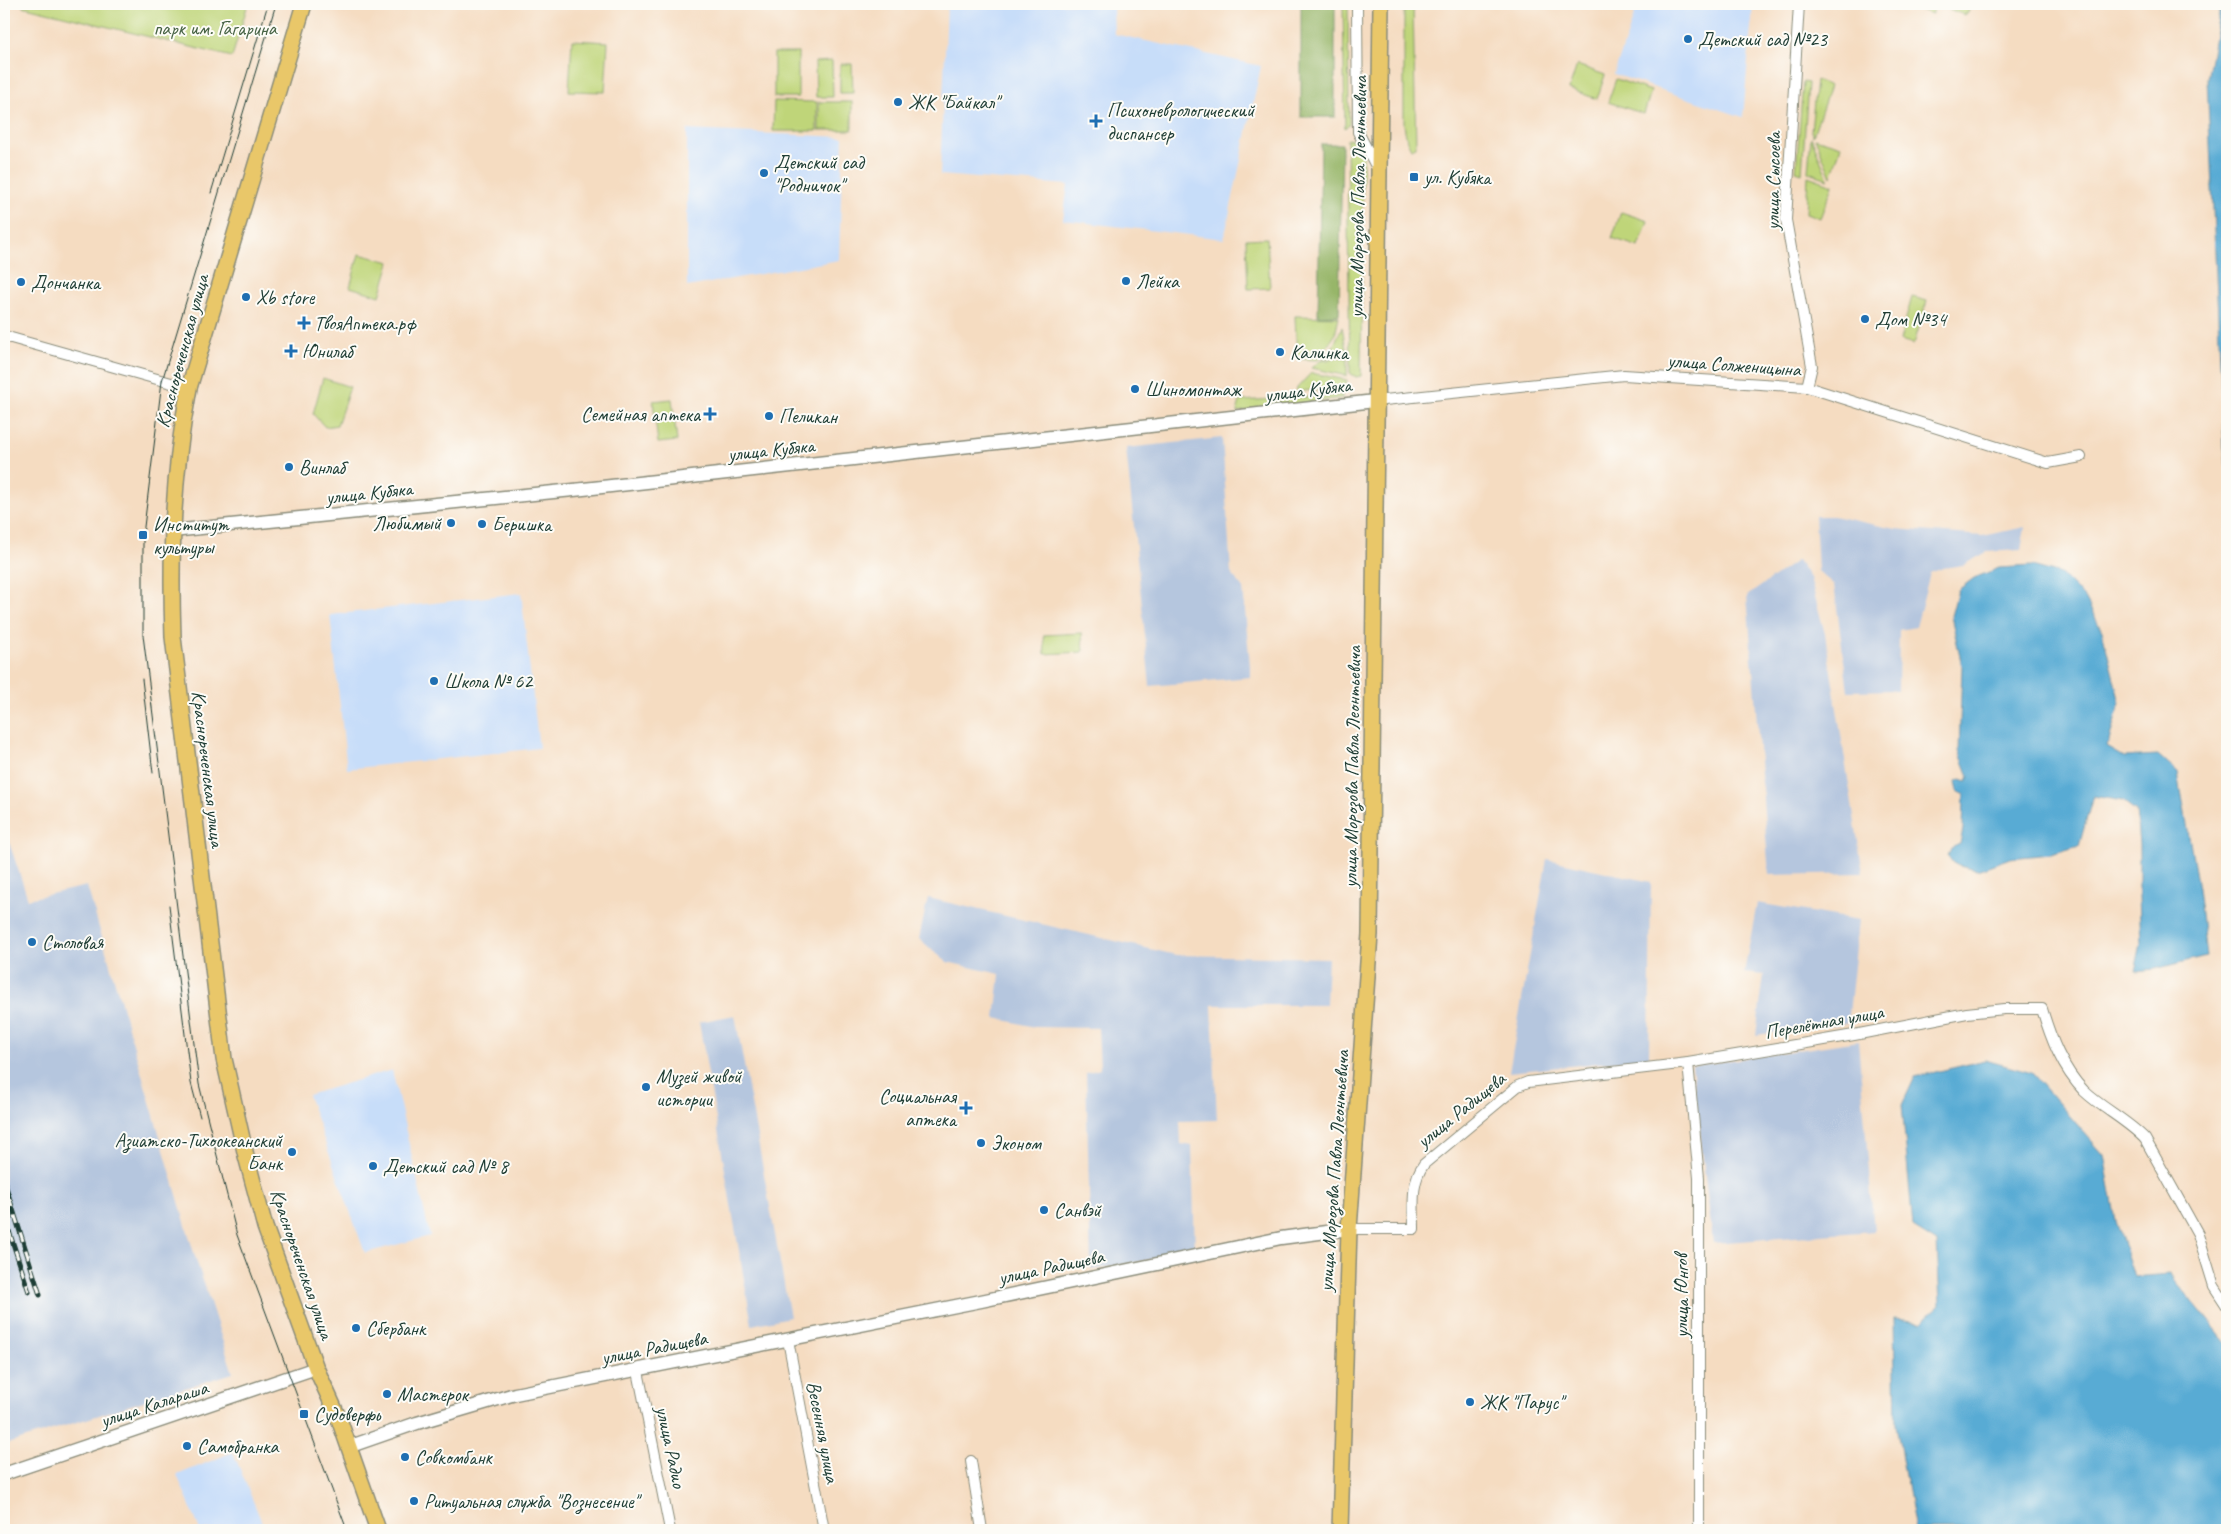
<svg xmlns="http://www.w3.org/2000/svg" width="2231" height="1534" font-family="Caveat,sans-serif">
	<rect width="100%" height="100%" fill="#fdfcf7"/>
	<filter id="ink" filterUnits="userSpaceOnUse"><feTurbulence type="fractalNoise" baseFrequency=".02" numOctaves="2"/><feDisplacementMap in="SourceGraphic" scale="10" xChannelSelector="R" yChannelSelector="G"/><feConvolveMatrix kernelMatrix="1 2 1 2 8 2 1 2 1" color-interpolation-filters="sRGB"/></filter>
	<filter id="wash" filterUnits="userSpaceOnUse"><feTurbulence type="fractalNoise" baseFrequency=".0096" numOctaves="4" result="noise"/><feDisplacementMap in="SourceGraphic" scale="20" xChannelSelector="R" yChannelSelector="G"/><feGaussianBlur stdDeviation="1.12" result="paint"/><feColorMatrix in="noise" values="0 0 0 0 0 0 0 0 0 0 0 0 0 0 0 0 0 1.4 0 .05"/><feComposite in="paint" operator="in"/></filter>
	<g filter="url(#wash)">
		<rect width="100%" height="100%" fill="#f5dcc1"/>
		<!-- built -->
		<g fill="#c7ddf9">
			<polygon points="947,4 1113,4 1114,34 1261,66 1224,239 1063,220 1068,185 940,175"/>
			<polygon points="1638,4 1753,4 1743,117 1614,74"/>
			<polygon points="687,130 843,137 839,260 687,287"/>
			<polygon points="521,593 539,748 347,769 330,615"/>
			<polygon points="392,1070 430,1236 365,1253 308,1095"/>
			<polygon points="233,1452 265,1530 200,1530 177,1475"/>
		</g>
		<!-- industrial -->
		<g fill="#b5c6de">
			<polygon points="1222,438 1231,573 1243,588 1251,677 1150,686 1126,448"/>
			<polygon points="1815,516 1833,516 1895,529 1982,536 2025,527 2021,550 1987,552 1963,565 1943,568 1930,573 1916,627 1899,630 1898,690 1848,691 1834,585 1818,571"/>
			<polygon points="1798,560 1810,578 1825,634 1863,873 1769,875 1747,596"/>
			<polygon points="4,827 28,899 87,886 194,1253 233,1373 4,1445"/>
			<polygon points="1547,859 1651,882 1649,1058 1509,1072"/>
			<polygon points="928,898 1176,955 1328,958 1326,1005 1212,1005 1217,1120 1180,1121 1181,1144 1192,1146 1195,1252 1091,1270 1086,1073 1100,1069 1098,1028 1035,1027 995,1018 1000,974 947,962 919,939"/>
			<polygon points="1757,903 1859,920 1848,1023 1756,1035 1764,975 1744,973"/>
			<polygon points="735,1015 790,1317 752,1325 699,1022"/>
			<polygon points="1858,1041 1874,1231 1713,1243 1692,1066"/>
		</g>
		<!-- green -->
		<g fill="#bfd579" stroke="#6f8956">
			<polygon points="22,4 248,4 232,57 22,6"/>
			<polygon points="1343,4 1348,4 1349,124 1345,128"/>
			<polygon points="1404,4 1413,4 1416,147 1411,149 1407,141 1404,125"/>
			<polygon points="1908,4 1936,4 1932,14 1908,6"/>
			<polygon points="1942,4 1971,4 1968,13 1964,15 1944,7"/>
			<polygon points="572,40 608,42 605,92 569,91"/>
			<rect x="774" y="53" width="24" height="44"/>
			<polygon points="832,61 833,97 816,97 815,62"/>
			<polygon points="840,64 852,64 853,93 840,93"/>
			<polygon points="1577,65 1605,75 1597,99 1569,89"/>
			<polygon points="1616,79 1651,91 1644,114 1608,102"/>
			<polygon points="1816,80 1830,86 1813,136 1811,132"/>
			<polygon points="1803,82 1808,83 1802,173 1796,171"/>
			<polygon points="774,101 817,102 817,131 773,131"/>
			<rect x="819" y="102" width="33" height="28"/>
			<polygon points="1811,137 1828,179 1808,172"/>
			<polygon points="1815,138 1841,146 1831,177"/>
			<polygon points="1347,139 1361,141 1363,149 1361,376 1356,377 1350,373"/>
			<polygon points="1808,176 1833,185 1820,218 1806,213"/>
			<polygon points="1621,212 1648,221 1639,247 1612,238"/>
			<polygon points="1267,238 1270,288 1248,289 1246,239"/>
			<polygon points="359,254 390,262 380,296 350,287"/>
			<polygon points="1912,297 1927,301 1914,344 1900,340"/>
			<polygon points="1295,316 1339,317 1335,335 1318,360 1297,359"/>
			<polygon points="1342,327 1347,354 1322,359 1331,351"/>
			<polygon points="1347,357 1347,376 1312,368 1320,361"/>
			<polygon points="1311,373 1347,380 1345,386 1296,392 1297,388"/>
			<polygon points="323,378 350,387 337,425 325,427 313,414"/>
			<polygon points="1342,395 1342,398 1237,412 1240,401"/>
			<polygon points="672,399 677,441 658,443 653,401"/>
			<polygon points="1082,633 1083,652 1045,654 1044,635"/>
		</g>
		<!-- forest -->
		<g fill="#97b669" stroke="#5b7a4e">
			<rect x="1301" y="4" width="34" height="113"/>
			<polygon points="1321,144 1342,144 1339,315 1318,316"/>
		</g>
		<!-- water -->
		<g fill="#59abd4" stroke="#3c7484">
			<polygon points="2221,4 2227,4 2227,471 2224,447 2207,79"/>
			<polygon points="2032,566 2061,574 2085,598 2102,631 2120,703 2107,747 2124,757 2158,755 2178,773 2198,888 2206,956 2155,969 2135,971 2141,944 2139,897 2139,845 2136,811 2123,801 2093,796 2079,846 2051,854 2010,858 1977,870 1959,866 1953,863 1948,856 1951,848 1960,844 1963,829 1964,795 1958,791 1956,781 1961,779 1967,781 1969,776 1959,751 1962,666 1951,616 1958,590 1974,578 1999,568"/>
			<polygon points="1985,1060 2032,1073 2104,1155 2116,1221 2134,1277 2170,1274 2227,1343 2227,1530 1915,1530 1896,1425 1894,1319 1922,1322 1940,1305 1937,1242 1913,1227 1902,1105 1915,1077"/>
		</g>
	</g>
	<g filter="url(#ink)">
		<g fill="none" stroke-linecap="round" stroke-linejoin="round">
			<defs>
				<g id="minor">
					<polyline points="1357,4 1358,132 1377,168"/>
					<polyline points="1799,4 1786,220 1812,366 1807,387"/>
					<polyline points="4,336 189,388"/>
					<polyline points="1375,401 1624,375 1807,387 2048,463 2081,457"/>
					<polyline points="1688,1063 1699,1178 1699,1530"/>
					<path d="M1349,1229H1414C1414,1207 1410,1183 1424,1164L1518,1086L1528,1082L1688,1063L1854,1035L1967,1013L2004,1009H2042C2051,1039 2062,1068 2084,1091C2103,1109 2127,1120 2145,1139L2198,1234L2214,1286L2227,1306"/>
					<polyline points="788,1340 824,1530"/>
					<polyline points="638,1371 670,1530"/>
					<polyline points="971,1461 982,1530"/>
				</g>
				<g id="tertiary">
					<polyline points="172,531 593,488 1375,401"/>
					<polyline points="348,1447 417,1423 515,1394 981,1301 1281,1238 1349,1229"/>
					<polyline points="4,1474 316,1368"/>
				</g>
				<g id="primary">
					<path d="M304,4L189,388C173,472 170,552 173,637L224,1059L246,1156L265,1227L316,1368L339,1419L378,1530"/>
					<polyline points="1340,1530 1349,1229 1370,934 1381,4"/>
				</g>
			</defs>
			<!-- minor casing -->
			<use href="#minor" stroke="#8a8c7a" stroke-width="12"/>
			<!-- tertiary casing -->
			<use href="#tertiary" stroke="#8a8c7a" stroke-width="15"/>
			<!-- primary casing -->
			<use href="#primary" stroke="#8a8c7a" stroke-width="18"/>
			<!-- minor -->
			<use href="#minor" stroke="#fff" stroke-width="10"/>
			<!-- tertiary -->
			<use href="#tertiary" stroke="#fff" stroke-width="12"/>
			<!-- primary -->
			<use href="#primary" stroke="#e9c769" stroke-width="15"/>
			<!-- tram -->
			<g stroke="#1f3d34" stroke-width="1">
				<polyline points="276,4 162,381 143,535 143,635 199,1084 237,1235 347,1530"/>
				<polyline points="211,193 268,4"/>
				<polyline points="142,679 153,773"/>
				<polyline points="169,905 191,1083 200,1117"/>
			</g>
			<defs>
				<g id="rail">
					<polyline points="4,1181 40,1295"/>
					<polyline points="4,1216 29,1292"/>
				</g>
			</defs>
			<!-- rail casing -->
			<use href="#rail" stroke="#1f3d34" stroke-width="5"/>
			<!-- rail -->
			<use href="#rail" stroke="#fdfcf7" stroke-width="3" stroke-dasharray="9" stroke-linecap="butt"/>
		</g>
	</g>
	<!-- markers -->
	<g fill="#1f6fb2" stroke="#fdfcf7" stroke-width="2">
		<circle cx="1688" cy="39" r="5"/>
		<circle cx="898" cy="102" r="5"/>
		<path d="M1093.5 113.5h5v5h5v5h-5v5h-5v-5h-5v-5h5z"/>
		<circle cx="764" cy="173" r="5"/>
		<rect x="1409" y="172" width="10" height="10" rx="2.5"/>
		<circle cx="1126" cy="281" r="5"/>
		<circle cx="21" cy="282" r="5"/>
		<circle cx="246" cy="297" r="5"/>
		<circle cx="1865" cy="319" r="5"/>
		<path d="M301.5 315.5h5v5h5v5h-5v5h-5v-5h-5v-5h5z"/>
		<path d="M288.5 343.5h5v5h5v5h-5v5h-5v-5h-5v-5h5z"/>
		<circle cx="1280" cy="352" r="5"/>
		<circle cx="1135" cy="389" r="5"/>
		<path d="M707.5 406.5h5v5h5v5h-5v5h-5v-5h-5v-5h5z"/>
		<circle cx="769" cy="416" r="5"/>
		<circle cx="289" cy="467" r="5"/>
		<circle cx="451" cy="523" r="5"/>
		<circle cx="482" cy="524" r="5"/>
		<rect x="138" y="530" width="10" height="10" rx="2.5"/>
		<circle cx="434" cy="681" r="5"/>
		<circle cx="32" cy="942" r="5"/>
		<circle cx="646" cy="1087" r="5"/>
		<path d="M963.5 1100.5h5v5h5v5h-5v5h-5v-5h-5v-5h5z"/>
		<circle cx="981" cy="1143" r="5"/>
		<circle cx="292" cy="1152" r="5"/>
		<circle cx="373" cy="1166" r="5"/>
		<circle cx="1044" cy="1210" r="5"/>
		<circle cx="356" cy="1328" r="5"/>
		<circle cx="387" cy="1394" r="5"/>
		<circle cx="1470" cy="1402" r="5"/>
		<rect x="299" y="1409" width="10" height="10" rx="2.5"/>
		<circle cx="187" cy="1446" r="5"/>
		<circle cx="405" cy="1457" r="5"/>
		<circle cx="414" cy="1501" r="5"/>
	</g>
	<g text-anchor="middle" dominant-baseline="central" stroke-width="4" stroke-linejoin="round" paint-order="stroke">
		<!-- park labels -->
		<g font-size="20" fill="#476345" stroke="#fdfcf7">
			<text x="215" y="28">парк им. Гагарина</text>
		</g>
		<!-- poi labels -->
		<g font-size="20" fill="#1f3d34" stroke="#fdfcf7" text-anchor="start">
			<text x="1698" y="39">Детский сад №23</text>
			<text x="908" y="102">ЖК "Байкал"</text>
			<text x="1107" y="110">Психоневрологический<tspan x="1107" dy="23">диспансер</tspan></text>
			<text x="774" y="162">Детский сад<tspan x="774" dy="23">"Родничок"</tspan></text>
			<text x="1424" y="177">ул. Кубяка</text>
			<text x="1136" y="281">Лейка</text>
			<text x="31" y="282">Дончанка</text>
			<text x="256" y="297">Xb store</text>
			<text x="1875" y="319">Дом №34</text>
			<text x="314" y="323">ТвояАптека.рф</text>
			<text x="302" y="351">Юнилаб</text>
			<text x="1290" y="352">Калинка</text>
			<text x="1145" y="389">Шиномонтаж</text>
			<text x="700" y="414" text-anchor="end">Семейная аптека</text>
			<text x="779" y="416">Пеликан</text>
			<text x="299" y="467">Винлаб</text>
			<text x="441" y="523" text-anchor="end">Любимый</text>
			<text x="153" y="524">Институт<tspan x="153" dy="23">культуры</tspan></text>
			<text x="492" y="524">Беришка</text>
			<text x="444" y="681">Школа № 62</text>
			<text x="42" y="942">Столовая</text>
			<text x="656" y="1076">Музей живой<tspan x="656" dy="23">истории</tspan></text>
			<text x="956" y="1096" text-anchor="end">Социальная<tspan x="956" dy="23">аптека</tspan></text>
			<text x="282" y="1140" text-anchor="end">Азиатско-Тихоокеанский<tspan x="282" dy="23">Банк</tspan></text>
			<text x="991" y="1143">Эконом</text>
			<text x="383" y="1166">Детский сад № 8</text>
			<text x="1054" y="1210">Санвэй</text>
			<text x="366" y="1328">Сбербанк</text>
			<text x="397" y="1394">Мастерок</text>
			<text x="1480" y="1402">ЖК "Парус"</text>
			<text x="314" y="1414">Судоверфь</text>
			<text x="197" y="1446">Самобранка</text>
			<text x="415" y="1457">Совкомбанк</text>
			<text x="424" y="1501">Ритуальная служба "Вознесение"</text>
		</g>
		<!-- street labels -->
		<g font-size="20" fill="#1f3d34" stroke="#fdfcf7">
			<text transform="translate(1773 181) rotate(-89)">улица Сысоева</text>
			<text transform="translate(1358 197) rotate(-89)">улица Морозова Павла Леонтьевича</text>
			<text transform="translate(182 351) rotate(-75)">Краснореченская улица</text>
			<text transform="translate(1734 365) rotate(4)">улица Солженицына</text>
			<text transform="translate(1308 390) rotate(-7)">улица Кубяка</text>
			<text transform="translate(771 450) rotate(-6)">улица Кубяка</text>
			<text transform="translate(369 493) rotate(-6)">улица Кубяка</text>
			<text transform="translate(1352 767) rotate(-89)">улица Морозова Павла Леонтьевича</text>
			<text transform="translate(208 769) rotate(83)">Краснореченская улица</text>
			<text transform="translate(1824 1022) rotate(-10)">Перелётная улица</text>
			<text transform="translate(1461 1110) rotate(-39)">улица Радищева</text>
			<text transform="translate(1334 1171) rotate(-86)">улица Морозова Павла Леонтьевича</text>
			<text transform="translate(302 1264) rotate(71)">Краснореченская улица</text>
			<text transform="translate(1051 1267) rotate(-12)">улица Радищева</text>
			<text transform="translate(1681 1296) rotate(-90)">улица Юнгов</text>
			<text transform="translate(654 1348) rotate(-11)">улица Радищева</text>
			<text transform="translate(154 1404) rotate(-18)">улица Калараша</text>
			<text transform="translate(823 1432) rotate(79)">Весенняя улица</text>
			<text transform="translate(671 1447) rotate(78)">улица Радио</text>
		</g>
	</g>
	<!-- margin -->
	<rect width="2231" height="1534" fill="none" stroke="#fdfcf7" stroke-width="20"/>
</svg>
